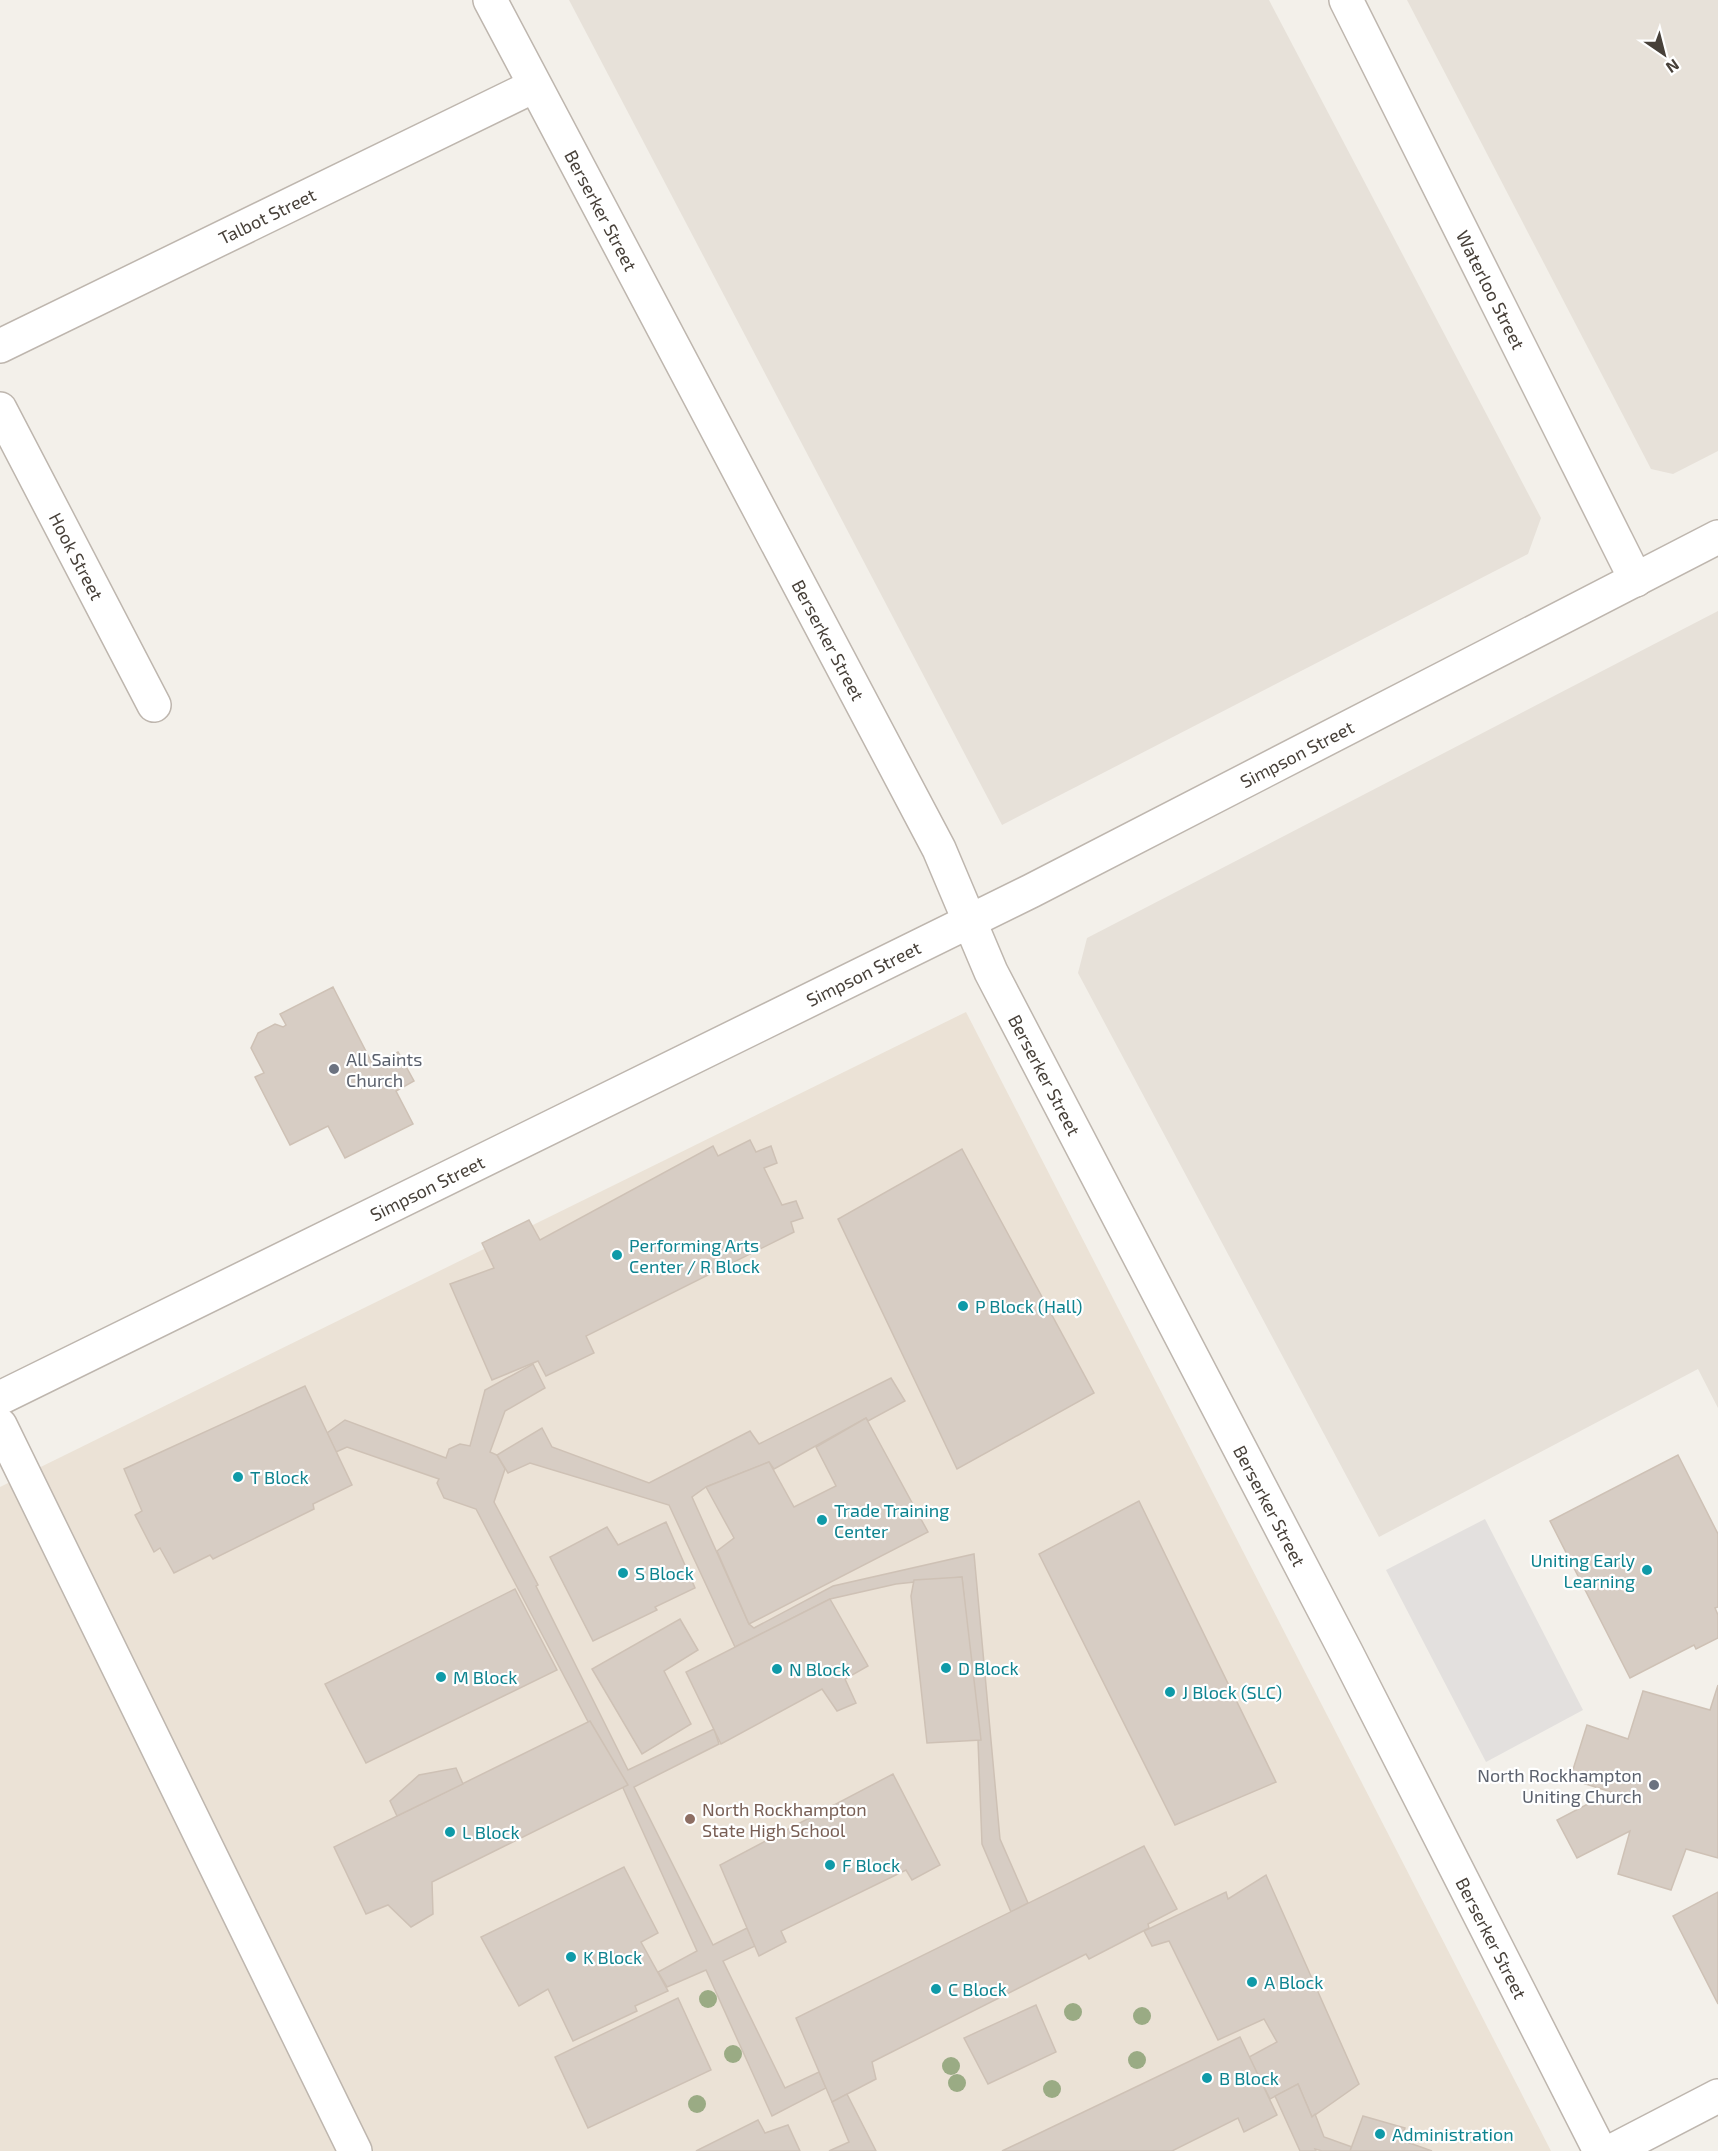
<svg xmlns="http://www.w3.org/2000/svg" width="1718" height="2151" font-family="'Exo 2',sans-serif">
	<rect width="100%" height="100%" fill="#f3f0ea"/>
	<!-- residential -->
	<g fill="#e7e1d9">
		<polygon points="569,0 1269,0 1541,518 1528,554 1002,825"/>
		<polygon points="1407,0 1718,0 1718,451 1673,474 1651,469"/>
		<polygon points="1718,611 1718,1408 1698,1369 1379,1537 1078,973 1087,938"/>
	</g>
	<!-- education -->
	<polygon fill="#ebe2d6" points="966,1012 1551,2151 0,2151 0,1487"/>
	<!-- parking -->
	<polygon fill="#e3e0de" points="1485,1519 1583,1710 1486,1762 1386,1570"/>
	<!-- building -->
	<g fill="#d7cdc4" stroke="#cec1b5" stroke-width="1.5">
		<polygon points="333,987 373,1065 398,1052 414,1081 396,1091 413,1124 345,1158 328,1126 290,1145 255,1077 264,1073 251,1048 258,1033 275,1024 283,1027 286,1025 280,1014"/>
		<polygon points="750,1140 756,1152 771,1146 777,1163 764,1168 782,1205 796,1201 803,1218 791,1222 794,1232 586,1336 594,1353 546,1376 538,1361 492,1380 450,1284 494,1268 482,1243 529,1220 540,1240 713,1146 718,1156"/>
		<polygon points="962,1149 1094,1393 957,1469 838,1219"/>
		<polygon points="533,1364 545,1388 505,1411 490,1452 497,1455 505,1469 494,1502 538,1585 536,1586 628,1770 714,1729 719,1744 634,1787 713,1945 747,1928 755,1946 723,1961 785,2088 819,2072 826,2088 772,2116 706,1970 667,1987 658,1972 697,1951 623,1788 476,1509 444,1498 437,1483 439,1479 347,1447 336,1452 327,1433 345,1420 446,1458 449,1449 460,1444 470,1446 485,1390"/>
		<polygon points="891,1378 905,1401 868,1421 866,1418 774,1469 769,1462 706,1487 692,1497 749,1624 754,1628 833,1586 974,1554 1000,1839 1028,1903 1011,1912 982,1844 978,1740 962,1577 896,1584 830,1599 735,1647 669,1505 530,1463 508,1473 497,1455 542,1428 552,1447 649,1483 750,1431 759,1444"/>
		<polygon points="305,1386 352,1485 313,1504 314,1509 213,1559 210,1555 174,1573 160,1548 154,1552 135,1515 142,1511 124,1469"/>
		<polygon points="866,1418 928,1532 749,1624 717,1551 734,1538 706,1487 769,1462 794,1507 836,1486 816,1447"/>
		<polygon points="1678,1455 1718,1534 1718,1607 1715,1608 1718,1615 1718,1638 1696,1649 1694,1645 1630,1678 1550,1521"/>
		<polygon points="1139,1501 1276,1782 1175,1825 1039,1554"/>
		<polygon points="666,1522 695,1588 655,1607 657,1610 593,1641 550,1557 607,1527 618,1545"/>
		<polygon points="962,1577 981,1740 927,1743 911,1596 914,1580"/>
		<polygon points="515,1589 557,1670 366,1763 325,1684"/>
		<polygon points="830,1599 868,1666 845,1679 856,1703 837,1711 822,1689 721,1744 686,1672"/>
		<polygon points="680,1619 698,1650 664,1671 691,1724 642,1754 592,1669"/>
		<polygon points="1718,1685 1718,1858 1686,1849 1671,1890 1618,1874 1630,1831 1577,1858 1557,1820 1611,1792 1570,1779 1587,1725 1628,1739 1643,1691 1710,1710"/>
		<polygon points="590,1721 628,1785 432,1882 433,1914 411,1927 388,1905 366,1914 334,1847"/>
		<polygon points="456,1768 463,1784 397,1816 390,1801 419,1775"/>
		<polygon points="893,1774 940,1865 912,1880 906,1870 781,1931 786,1942 759,1956 720,1865"/>
		<polygon points="1144,1846 1177,1909 1148,1924 1149,1928 1089,1959 1086,1954 872,2062 876,2079 832,2102 796,2018"/>
		<polygon points="624,1867 658,1933 641,1942 668,1991 635,2006 637,2011 573,2041 548,1989 519,2006 481,1937"/>
		<polygon points="1266,1875 1359,2084 1312,2117 1298,2084 1270,2099 1249,2057 1277,2042 1264,2019 1218,2040 1169,1941 1152,1946 1144,1931 1226,1892 1228,1899"/>
		<polygon points="1718,1892 1718,2004 1673,1916"/>
		<polygon points="678,1998 711,2070 588,2128 555,2057"/>
		<polygon points="1036,2005 1056,2052 988,2084 964,2038"/>
		<polygon points="1240,2037 1277,2115 1244,2132 1238,2118 1172,2151 1002,2151"/>
		<polygon points="1298,2084 1312,2117 1315,2114 1324,2137 1352,2147 1350,2151 1322,2151 1315,2149 1316,2151 1300,2151 1275,2096"/>
		<polygon points="847,2094 876,2151 829,2151 849,2142 832,2102"/>
		<polygon points="1363,2116 1405,2128 1401,2140 1432,2151 1350,2151"/>
		<polygon points="758,2120 765,2133 788,2125 800,2151 696,2151"/>
	</g>
	<g fill="none" stroke-linecap="round" stroke-linejoin="round">
		<defs>
			<g id="minor">
				<path id="s1" d="M490,0L939,849L991,972L1346,1652L1600,2151"/>
				<path id="s2" d="M1346,0L1636,580"/>
				<path id="s3" d="M0,346L534,86"/>
				<path id="s4" d="M0,409L154,705"/>
				<path id="s5" d="M0,1398L1031,891L1718,537"/>
				<polyline points="0,1425 355,2151"/>
				<polyline points="1612,2151 1718,2096"/>
			</g>
		</defs>
		<!-- minor casing -->
		<use href="#minor" stroke="#beb6ae" stroke-width="36"/>
		<!-- minor -->
		<use href="#minor" stroke="#fff" stroke-width="33"/>
	</g>
	<!-- trees -->
	<g fill="#9aab84">
		<circle cx="708" cy="1999" r="9"/>
		<circle cx="1073" cy="2012" r="9"/>
		<circle cx="1142" cy="2016" r="9"/>
		<circle cx="733" cy="2054" r="9"/>
		<circle cx="1137" cy="2060" r="9"/>
		<circle cx="951" cy="2066" r="9"/>
		<circle cx="957" cy="2083" r="9"/>
		<circle cx="1052" cy="2089" r="9"/>
		<circle cx="697" cy="2104" r="9"/>
	</g>
	<!-- markers -->
	<g fill="#6b7280" stroke="#fff" stroke-width="2">
		<circle cx="334" cy="1069" r="6"/>
		<circle cx="1654" cy="1785" r="6"/>
	</g>
	<g fill="#0f9aa8" stroke="#fff" stroke-width="2">
		<circle cx="617" cy="1255" r="6"/>
		<circle cx="963" cy="1306" r="6"/>
		<circle cx="238" cy="1477" r="6"/>
		<circle cx="822" cy="1520" r="6"/>
		<circle cx="1647" cy="1570" r="6"/>
		<circle cx="623" cy="1573" r="6"/>
		<circle cx="946" cy="1668" r="6"/>
		<circle cx="777" cy="1669" r="6"/>
		<circle cx="441" cy="1677" r="6"/>
		<circle cx="1170" cy="1692" r="6"/>
		<circle cx="450" cy="1832" r="6"/>
		<circle cx="830" cy="1865" r="6"/>
		<circle cx="571" cy="1957" r="6"/>
		<circle cx="1252" cy="1982" r="6"/>
		<circle cx="936" cy="1989" r="6"/>
		<circle cx="1207" cy="2078" r="6"/>
		<circle cx="1380" cy="2134" r="6"/>
	</g>
	<circle fill="#8d6e63" stroke="#fff" stroke-width="2" cx="690" cy="1819" r="6"/>
	<g text-anchor="middle" dominant-baseline="central" stroke-width="4.5" stroke-linejoin="round" paint-order="stroke">
		<!-- street labels -->
		<g font-size="18" fill="#474039" stroke="#fff">
			<text stroke="none"><textPath href="#s1" startOffset="238">Berserker Street</textPath></text>
			<text stroke="none"><textPath href="#s3" startOffset="297">Talbot Street</textPath></text>
			<text stroke="none"><textPath href="#s2" startOffset="324">Waterloo Street</textPath></text>
			<text stroke="none"><textPath href="#s4" startOffset="166">Hook Street</textPath></text>
			<text stroke="none"><textPath href="#s1" startOffset="724">Berserker Street</textPath></text>
			<text stroke="none"><textPath href="#s5" startOffset="1448">Simpson Street</textPath></text>
			<text stroke="none"><textPath href="#s5" startOffset="962">Simpson Street</textPath></text>
			<text stroke="none"><textPath href="#s1" startOffset="1210">Berserker Street</textPath></text>
			<text stroke="none"><textPath href="#s5" startOffset="476">Simpson Street</textPath></text>
			<text stroke="none"><textPath href="#s1" startOffset="1696">Berserker Street</textPath></text>
			<text stroke="none"><textPath href="#s1" startOffset="2182">Berserker Street</textPath></text>
		</g>
		<!-- worship labels -->
		<g font-size="18" fill="#5b616d" stroke="#fff" text-anchor="start">
			<text x="346" y="1059">All Saints<tspan x="346" dy="21">Church</tspan></text>
			<text x="1642" y="1775" text-anchor="end">North Rockhampton<tspan x="1642" dy="21">Uniting Church</tspan></text>
		</g>
		<!-- culture labels -->
		<g font-size="18" fill="#0d838f" stroke="#fff" text-anchor="start">
			<text x="629" y="1245">Performing Arts<tspan x="629" dy="21">Center / R Block</tspan></text>
			<text x="975" y="1306">P Block (Hall)</text>
			<text x="250" y="1477">T Block</text>
			<text x="834" y="1510">Trade Training<tspan x="834" dy="21">Center</tspan></text>
			<text x="1635" y="1560" text-anchor="end">Uniting Early<tspan x="1635" dy="21">Learning</tspan></text>
			<text x="635" y="1573">S Block</text>
			<text x="958" y="1668">D Block</text>
			<text x="789" y="1669">N Block</text>
			<text x="453" y="1677">M Block</text>
			<text x="1182" y="1692">J Block (SLC)</text>
			<text x="462" y="1832">L Block</text>
			<text x="842" y="1865">F Block</text>
			<text x="583" y="1957">K Block</text>
			<text x="1264" y="1982">A Block</text>
			<text x="948" y="1989">C Block</text>
			<text x="1219" y="2078">B Block</text>
			<text x="1392" y="2134">Administration</text>
		</g>
		<!-- education labels -->
		<g font-size="18" fill="#785e54" stroke="#fff" text-anchor="start">
			<text x="702" y="1809">North Rockhampton<tspan x="702" dy="21">State High School</tspan></text>
		</g>
	</g>
	<!-- north arrow -->
	<g transform="translate(1664 54) rotate(145)" stroke="#ffffff" stroke-width="4.5" paint-order="stroke">
	<path d="M0-4.5L10 22L0 15L-10 22Z" fill="#474039"/>
	<text y="-9" font-size="16" font-weight="bold" text-anchor="middle" fill="#474039">N</text>
	</g>
</svg>
